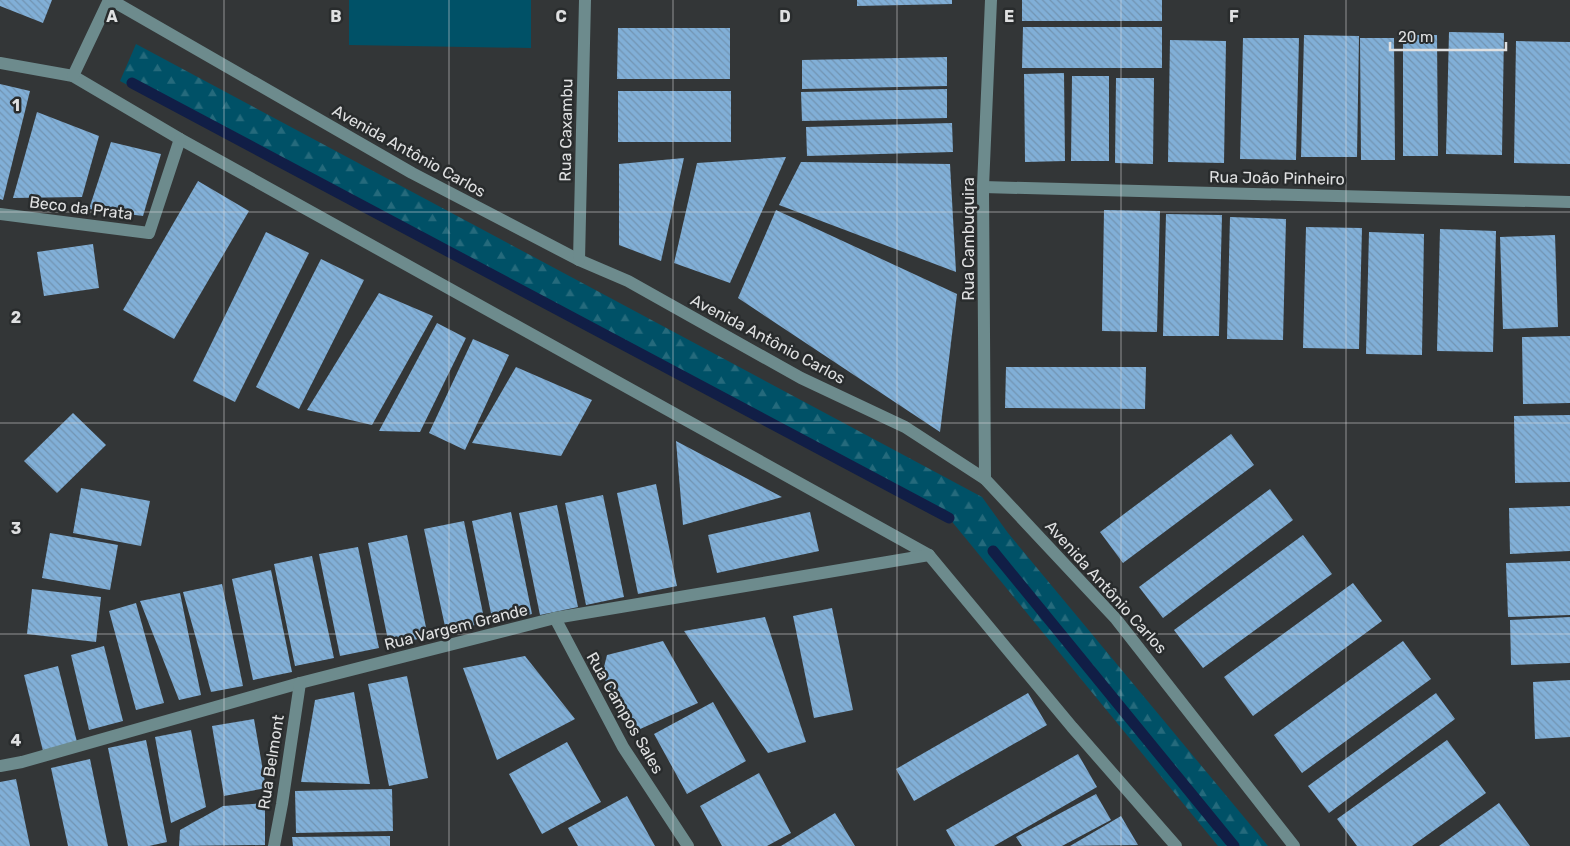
<svg xmlns="http://www.w3.org/2000/svg" width="1570" height="846" font-family="Rubik,sans-serif">
	<defs>
		<pattern id="forest-firs" width="22" height="20" patternUnits="userSpaceOnUse" patternTransform="scale(1.25)"><rect width="22" height="20" fill="#005167"/><path d="M5 1l3.5 6h-7zM16 11l3.5 6h-7z" fill="#256a7c"/></pattern>
		<pattern id="building-back-hatch" width="6" height="6" patternUnits="userSpaceOnUse" patternTransform="scale(1.25)"><rect width="6" height="6" fill="#81afd7"/><path d="M-1 5l2 2M0 0l6 6M5-1l2 2" fill="none" stroke="#7294b2"/></pattern>
	</defs>
	<rect width="100%" height="100%" fill="#333637"/>
	<!-- green -->
	<polygon fill="#005167" points="349,0 531,0 531,48 349,45"/>
	<!-- forest -->
	<polygon fill="url(#forest-firs)" points="136,44 982,497 1008,533 1268,846 1218,846 949,518 120,81"/>
	<g fill="none" stroke-linecap="round" stroke-linejoin="round">
		<!-- stream -->
		<g stroke="#111e46" stroke-width="11">
			<polyline points="132,83 949,518"/>
			<polyline points="993,551 1234,846"/>
		</g>
	</g>
	<!-- building -->
	<g fill="url(#building-back-hatch)">
		<polygon points="0,0 52,0 43,23 0,6"/>
		<polygon points="857,0 952,0 952,4 857,6"/>
		<rect x="1022" y="0" width="140" height="21"/>
		<polygon points="1023,27 1162,27 1162,68 1022,68"/>
		<polygon points="618,28 730,28 730,79 617,79"/>
		<polygon points="1449,32 1504,33 1502,155 1446,154"/>
		<polygon points="1304,35 1359,36 1357,157 1301,157"/>
		<polygon points="1403,35 1437,35 1438,156 1403,156"/>
		<polygon points="1243,38 1299,38 1296,160 1240,159"/>
		<polygon points="1360,38 1394,38 1395,160 1361,160"/>
		<polygon points="1170,40 1226,41 1224,163 1168,162"/>
		<polygon points="1516,41 1570,42 1570,164 1514,163"/>
		<polygon points="947,57 947,86 802,89 802,60"/>
		<polygon points="1064,73 1065,161 1025,162 1024,74"/>
		<polygon points="1072,76 1109,76 1109,161 1071,161"/>
		<polygon points="1116,78 1154,78 1153,164 1115,163"/>
		<polygon points="0,84 30,91 3,200 0,199"/>
		<polygon points="947,89 947,118 802,121 801,92"/>
		<rect x="618" y="91" width="113" height="51"/>
		<polygon points="37,112 99,136 82,197 13,198"/>
		<polygon points="952,123 953,152 807,156 806,127"/>
		<polygon points="111,142 161,154 143,216 89,209"/>
		<polygon points="786,157 730,283 674,263 697,163"/>
		<polygon points="684,158 661,261 619,245 619,164"/>
		<polygon points="801,162 950,164 956,272 779,205"/>
		<polygon points="198,181 249,211 174,339 123,310"/>
		<polygon points="776,210 957,294 940,432 738,298"/>
		<polygon points="1104,210 1160,211 1157,332 1102,331"/>
		<polygon points="1166,214 1222,215 1219,336 1163,336"/>
		<polygon points="1230,217 1286,219 1283,340 1227,339"/>
		<polygon points="1306,227 1362,228 1359,349 1303,348"/>
		<polygon points="1440,229 1496,231 1493,352 1437,351"/>
		<polygon points="266,232 309,253 235,402 193,381"/>
		<polygon points="1369,232 1424,234 1422,355 1366,354"/>
		<polygon points="1555,235 1558,327 1503,329 1500,237"/>
		<polygon points="93,244 99,288 44,296 37,252"/>
		<polygon points="321,259 364,280 299,409 256,387"/>
		<polygon points="379,293 433,316 372,425 307,410"/>
		<polygon points="437,323 466,338 420,432 379,431"/>
		<polygon points="1570,336 1570,403 1523,404 1522,337"/>
		<polygon points="473,339 509,355 465,450 429,433"/>
		<polygon points="516,367 592,400 561,456 472,443"/>
		<polygon points="1006,367 1146,367 1145,409 1005,408"/>
		<polygon points="73,413 106,445 57,493 24,461"/>
		<polygon points="1570,415 1570,482 1515,483 1514,416"/>
		<polygon points="1231,434 1254,465 1123,563 1100,532"/>
		<polygon points="676,441 782,497 683,525"/>
		<polygon points="656,484 677,586 638,594 617,493"/>
		<polygon points="81,488 150,501 141,546 73,533"/>
		<polygon points="1270,489 1293,520 1163,618 1139,587"/>
		<polygon points="603,495 624,597 586,605 565,503"/>
		<polygon points="557,505 578,607 540,615 519,513"/>
		<polygon points="1570,506 1570,551 1510,554 1509,508"/>
		<polygon points="511,512 532,614 493,623 472,521"/>
		<polygon points="810,512 819,551 717,573 708,535"/>
		<polygon points="464,521 485,623 446,631 424,529"/>
		<polygon points="50,533 118,545 110,590 42,578"/>
		<polygon points="407,535 428,637 389,645 368,543"/>
		<polygon points="1303,535 1332,574 1203,668 1174,630"/>
		<polygon points="358,547 379,648 340,656 319,554"/>
		<polygon points="312,556 334,658 295,666 274,564"/>
		<polygon points="1570,561 1570,615 1508,617 1506,563"/>
		<polygon points="271,570 292,672 253,680 232,579"/>
		<polygon points="1353,583 1382,621 1253,716 1224,677"/>
		<polygon points="222,584 243,686 211,692 183,592"/>
		<polygon points="32,589 101,597 96,642 27,634"/>
		<polygon points="180,593 201,695 179,700 140,601"/>
		<polygon points="136,603 164,703 136,710 109,611"/>
		<polygon points="832,608 853,710 814,718 793,616"/>
		<polygon points="765,617 806,742 768,753 684,631"/>
		<polygon points="1570,617 1570,663 1511,665 1510,620"/>
		<polygon points="663,641 698,703 638,730 602,675 607,655"/>
		<polygon points="1403,641 1431,679 1302,773 1274,735"/>
		<polygon points="104,646 123,721 89,730 71,655"/>
		<polygon points="525,656 575,719 497,760 463,668"/>
		<polygon points="58,666 77,742 43,751 24,675"/>
		<polygon points="407,676 428,778 389,786 368,684"/>
		<polygon points="1570,680 1570,737 1535,739 1533,682"/>
		<polygon points="354,692 370,784 301,782 315,700"/>
		<polygon points="1028,693 1047,725 914,801 896,769"/>
		<polygon points="1436,693 1455,719 1329,813 1308,786"/>
		<polygon points="713,702 746,761 687,794 654,734"/>
		<polygon points="254,719 266,788 224,796 212,726"/>
		<polygon points="191,730 206,807 171,823 155,737"/>
		<polygon points="146,740 167,842 149,846 128,846 108,748"/>
		<polygon points="1447,740 1486,793 1412,846 1357,846 1337,819"/>
		<polygon points="567,742 601,802 542,834 509,774"/>
		<polygon points="1078,754 1097,787 994,846 955,846 946,830"/>
		<polygon points="90,759 108,846 68,846 51,768"/>
		<polygon points="759,773 791,833 767,846 722,846 700,806"/>
		<polygon points="16,779 30,846 0,846 0,782"/>
		<polygon points="392,789 393,831 296,833 295,791"/>
		<polygon points="1096,794 1111,820 1062,846 1022,846 1016,837"/>
		<polygon points="627,796 655,846 578,846 568,828"/>
		<polygon points="265,803 265,845 179,846 180,830 223,806"/>
		<polygon points="1499,803 1530,846 1439,846"/>
		<polygon points="835,813 855,846 781,846"/>
		<polygon points="1121,816 1138,845 1070,846"/>
		<polygon points="390,836 390,846 293,846 292,837"/>
	</g>
	<g fill="none" stroke-linecap="round" stroke-linejoin="round">
		<!-- minor -->
		<g stroke="#6d8b8d" stroke-width="12">
			<polyline points="111,0 412,173 579,260 628,281 801,378 905,427 985,479 1116,619 1294,846"/>
			<polyline points="0,63 73,76 180,139 929,555 1072,727 1176,846"/>
			<polyline points="73,76 109,0"/>
			<polyline points="983,187 1570,202"/>
			<polyline points="0,214 149,233 180,139"/>
			<polyline points="579,260 585,0"/>
			<polyline points="985,479 983,187 991,0"/>
			<polyline points="555,618 623,747 688,846"/>
			<polyline points="0,766 22,762 300,683 555,618 929,555"/>
			<polyline points="274,846 282,804 300,683"/>
		</g>
	</g>
	<!-- grid -->
	<path fill="none" stroke="#dfe0e1" stroke-width="1" stroke-opacity="0.55" d="M224,0V846M449,0V846M673,0V846M897,0V846M1121,0V846M1346,0V846M0,212H1570M0,423H1570M0,634H1570"/>
	<g text-anchor="middle" dominant-baseline="central" stroke-width="5" stroke-linejoin="round" paint-order="stroke">
		<!-- street labels -->
		<g font-size="16" fill="#dfe0e1" stroke="#292c2d">
			<text transform="translate(566 130) rotate(-89)">Rua Caxambu</text>
			<text transform="translate(409 151) rotate(29)">Avenida Antônio Carlos</text>
			<text transform="translate(1277 178) rotate(1)">Rua João Pinheiro</text>
			<text transform="translate(81 208) rotate(7)">Beco da Prata</text>
			<text transform="translate(968 239) rotate(-90)">Rua Cambuquira</text>
			<text transform="translate(768 339) rotate(28)">Avenida Antônio Carlos</text>
			<text transform="translate(1106 587) rotate(48)">Avenida Antônio Carlos</text>
			<text transform="translate(456 627) rotate(-14)">Rua Vargem Grande</text>
			<text transform="translate(625 713) rotate(60)">Rua Campos Sales</text>
			<text transform="translate(271 762) rotate(-81)">Rua Belmont</text>
		</g>
	</g>
	<g font-size="16" text-anchor="middle" font-weight="bold" fill="#dfe0e1" stroke="#292c2d" stroke-width="5" stroke-linejoin="round" paint-order="stroke">
		<text x="112" y="22">A</text>
		<text x="336" y="22">B</text>
		<text x="561" y="22">C</text>
		<text x="785" y="22">D</text>
		<text x="1009" y="22">E</text>
		<text x="1234" y="22">F</text>
		<text x="16" y="111">1</text>
		<text x="16" y="323">2</text>
		<text x="16" y="534">3</text>
		<text x="16" y="746">4</text>
	</g>
	<!-- scale -->
	<path d="M1390 42v8h116v-8" fill="none" stroke="#dfe0e1" stroke-width="2.5"/>
	<text x="1398" y="42" font-size="15" fill="#dfe0e1" stroke="#292c2d" stroke-width="4" paint-order="stroke">20 m</text>
</svg>
